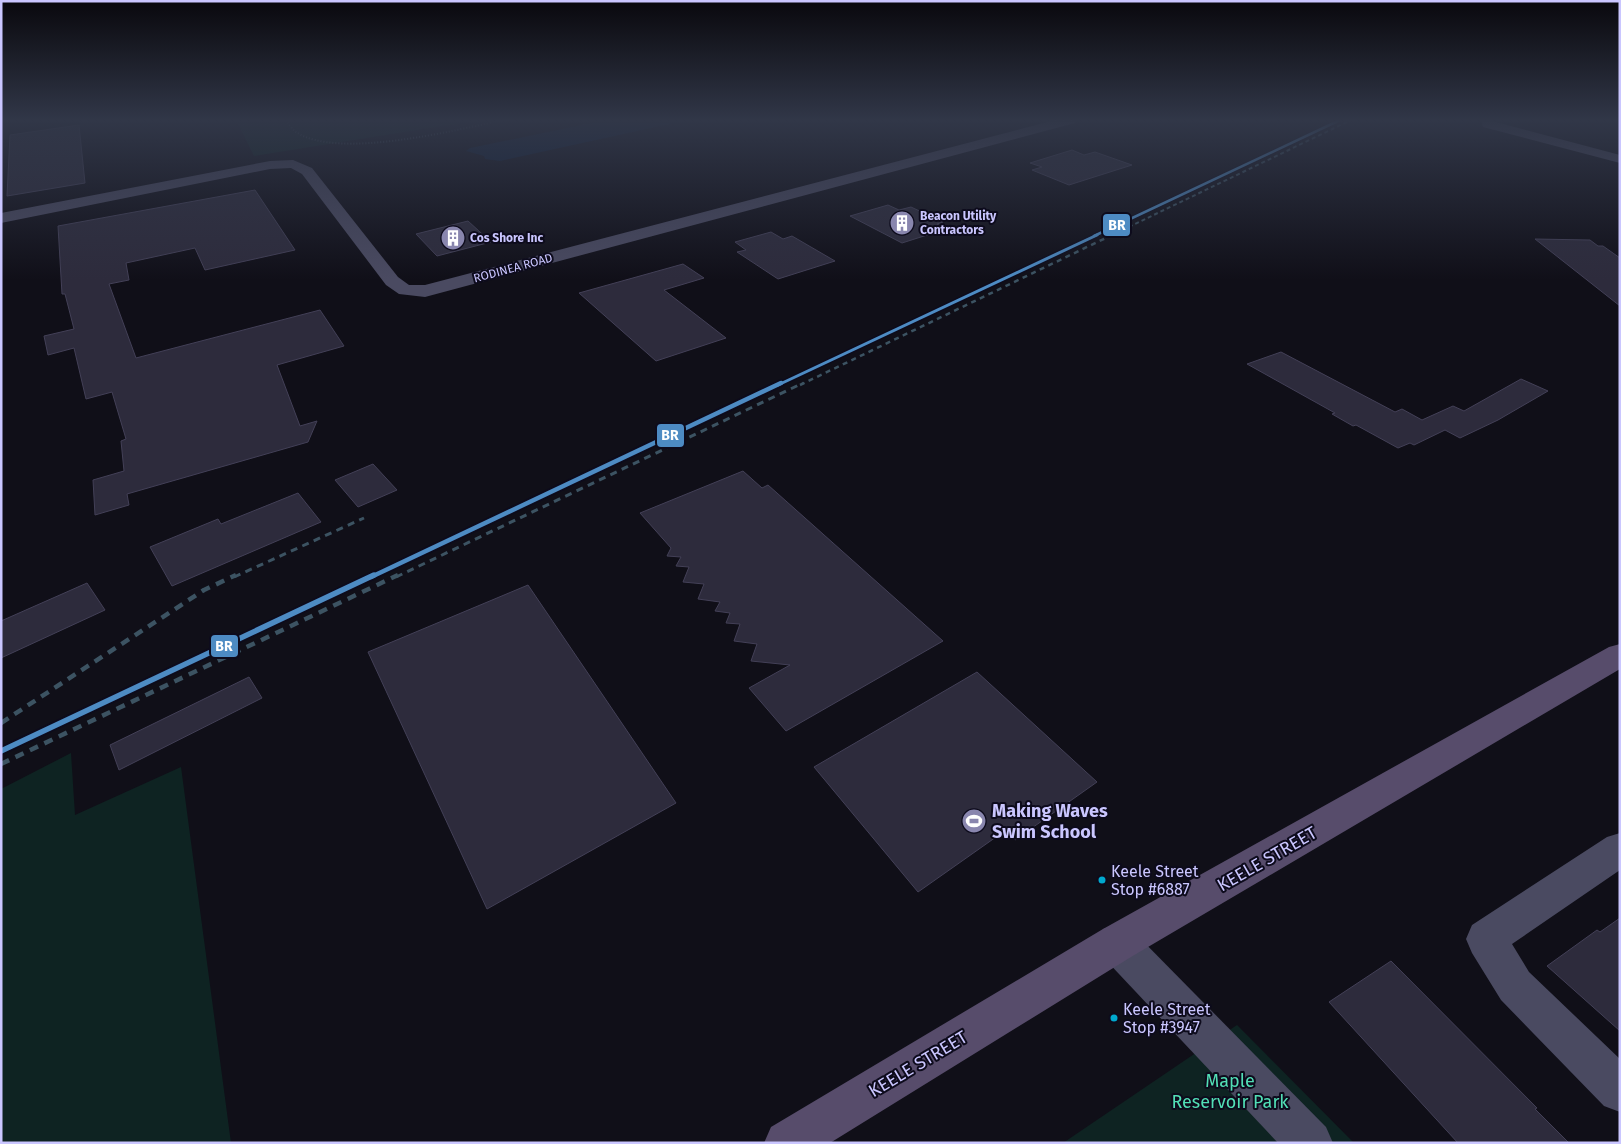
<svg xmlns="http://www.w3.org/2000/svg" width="1621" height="1144" font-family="'Fira Sans',sans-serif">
	<rect width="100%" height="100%" fill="#100f18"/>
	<!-- green -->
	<g fill="#0e2322">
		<polygon points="236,120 480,120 254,156"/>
		<polygon points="71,753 75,815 181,767 231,1143 1,1143 1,789"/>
		<polygon points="1237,1025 1354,1143 1063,1143"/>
	</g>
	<!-- water -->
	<polygon fill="#0b1d39" points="606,120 688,120 500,161 485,159 484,156 466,151 470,148"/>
	<!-- building -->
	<g fill="#2d2b3c" stroke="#434057">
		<polygon points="79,125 85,183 7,196 10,135"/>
		<polygon points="1072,150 1084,155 1095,152 1132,165 1069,185 1032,170 1042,167 1030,163"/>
		<polygon points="255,190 295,250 205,270 195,248 126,263 129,280 109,284 136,358 320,310 344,346 277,365 300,426 317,421 308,442 127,494 129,505 95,515 93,480 124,471 121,441 126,439 112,392 86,399 74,348 48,355 44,336 74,329 65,294 62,294 58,226"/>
		<polygon points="888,205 899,210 911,207 943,222 937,224 946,229 902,243 850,216"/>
		<polygon points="468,221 491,242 437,256 416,234"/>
		<polygon points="771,232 783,239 792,236 835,261 778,279 737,252 746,250 735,242"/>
		<polygon points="1535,239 1590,240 1598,246 1603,246 1620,258 1620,306"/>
		<polygon points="683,264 704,278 664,290 726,338 656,361 579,293"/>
		<polygon points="1281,352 1395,412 1402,409 1422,420 1453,406 1464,411 1521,379 1548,391 1498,420 1460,438 1445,430 1414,445 1410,443 1398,448 1356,425 1353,426 1332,414 1335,413 1247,364"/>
		<polygon points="373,464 397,490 358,507 335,480"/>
		<polygon points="743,471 762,488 768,485 943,641 786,731 749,688 790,665 751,661 757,644 734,641 740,624 726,623 730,613 715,611 720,602 698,599 704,584 683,582 689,567 676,566 681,557 667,556 671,548 640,513"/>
		<polygon points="298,493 321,522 172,586 150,547 218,519 221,524"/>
		<polygon points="87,583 105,610 1,658 1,621"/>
		<polygon points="528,585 676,803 487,909 368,652"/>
		<polygon points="977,672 1097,782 1015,840 1006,830 918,892 814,767"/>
		<polygon points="249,677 262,698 119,770 110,745"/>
		<polygon points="1620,918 1620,1031 1547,966 1597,930 1600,932"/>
		<polygon points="1391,961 1537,1108 1535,1109 1569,1143 1458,1143 1329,1002"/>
	</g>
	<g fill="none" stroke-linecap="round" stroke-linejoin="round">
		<!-- path -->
		<g stroke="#455461" stroke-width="2" stroke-dasharray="1 2" stroke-linecap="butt">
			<path d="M286,120C289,124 292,129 296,132C338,160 455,130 504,120"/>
			<polyline points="1,121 8,120"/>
		</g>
		<!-- minor -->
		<g fill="#4a4a61" fill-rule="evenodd">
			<polygon points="1055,120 1076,120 1075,123 425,297 399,294 386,285 302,174 291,168 270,169 1,223 1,213 270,161 293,160 312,168 398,277 409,285 425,285"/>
			<polygon points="1488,120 1620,155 1620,163 1483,127 1482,124 1483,121"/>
			<polygon points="1620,833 1620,870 1512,944 1529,972 1620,1059 1620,1112 1604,1106 1501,1000 1472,953 1466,939 1472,925 1607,837"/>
			<polygon points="1117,924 1131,929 1326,1127 1333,1143 1278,1143 1103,957 1097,943 1103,929"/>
		</g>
		<!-- major -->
		<polygon fill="#574c6b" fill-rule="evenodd" points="1620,644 1620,669 1131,957 830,1143 764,1143 771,1127 1103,929 1609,647"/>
		<!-- rail-far3 -->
		<polyline stroke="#3c5362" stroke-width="2" stroke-dasharray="4 3" stroke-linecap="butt" points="1110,236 1351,120"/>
		<!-- rail-far2 -->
		<polyline stroke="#3c5362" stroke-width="2.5" stroke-dasharray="5 4.5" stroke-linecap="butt" points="800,385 1112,235"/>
		<!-- rail-far1 -->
		<g stroke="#3c5362" stroke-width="3" stroke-dasharray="7 5.5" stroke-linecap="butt">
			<polyline points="234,577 364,518"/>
			<polyline points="396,577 803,383"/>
		</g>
		<!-- rail -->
		<g stroke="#3c5362" stroke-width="4.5" stroke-dasharray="9 7" stroke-linecap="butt">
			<polyline points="1,723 204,590 236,575"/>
			<polyline points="1,764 398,575"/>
		</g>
		<defs>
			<polyline id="rail-1-far3" points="1094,236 1340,120"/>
			<polyline id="rail-1-far2" points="778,385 1097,235"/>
			<polyline id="rail-1-far1" points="371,577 781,383"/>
			<polyline id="rail-1" points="1,751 374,575"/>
		</defs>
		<!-- rail-1-far3 casing -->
		<use href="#rail-1-far3" stroke="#0d0b1c" stroke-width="4.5"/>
		<!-- rail-1-far2 casing -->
		<use href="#rail-1-far2" stroke="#0d0b1c" stroke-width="5.5"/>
		<!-- rail-1-far1 casing -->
		<use href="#rail-1-far1" stroke="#0d0b1c" stroke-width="8"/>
		<!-- rail-1 casing -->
		<use href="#rail-1" stroke="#0d0b1c" stroke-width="9"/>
		<!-- rail-1-far3 -->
		<use href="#rail-1-far3" stroke="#4d8bc3" stroke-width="2.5"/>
		<!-- rail-1-far2 -->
		<use href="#rail-1-far2" stroke="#4d8bc3" stroke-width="3"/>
		<!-- rail-1-far1 -->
		<use href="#rail-1-far1" stroke="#4d8bc3" stroke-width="4.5"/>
		<!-- rail-1 -->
		<use href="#rail-1" stroke="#4d8bc3" stroke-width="5.5"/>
	</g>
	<!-- sky -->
	<linearGradient id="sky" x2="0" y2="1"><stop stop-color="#09080d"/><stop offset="0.43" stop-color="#313748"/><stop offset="1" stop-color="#313748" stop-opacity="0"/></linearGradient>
	<rect width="1621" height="280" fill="url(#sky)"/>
	<!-- icons -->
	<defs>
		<symbol id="building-disc" viewBox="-11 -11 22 22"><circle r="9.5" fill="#8986ae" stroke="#0d0b1c"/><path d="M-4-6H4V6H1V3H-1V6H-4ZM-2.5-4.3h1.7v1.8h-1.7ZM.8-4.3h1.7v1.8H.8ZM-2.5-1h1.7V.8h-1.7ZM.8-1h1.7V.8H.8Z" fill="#fff"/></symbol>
		<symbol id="stadium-disc" viewBox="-11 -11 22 22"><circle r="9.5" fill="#8986ae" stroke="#0d0b1c"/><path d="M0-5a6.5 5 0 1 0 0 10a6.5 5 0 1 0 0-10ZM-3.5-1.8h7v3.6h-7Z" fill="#fff"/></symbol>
	</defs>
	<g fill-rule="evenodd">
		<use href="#building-disc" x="888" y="209" width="28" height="28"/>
		<use href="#building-disc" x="439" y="224" width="28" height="28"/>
		<use href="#stadium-disc" x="960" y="807" width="28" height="28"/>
	</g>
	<!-- markers -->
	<g fill="#00a9ce" stroke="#0d0b1c" stroke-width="2">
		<circle cx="1102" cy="880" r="4.5"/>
		<circle cx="1114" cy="1018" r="4.5"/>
	</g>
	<g text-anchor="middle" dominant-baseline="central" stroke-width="4" stroke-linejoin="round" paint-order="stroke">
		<!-- far-poi labels -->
		<g font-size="12" font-weight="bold" fill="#cac6ff" stroke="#0d0b1c" text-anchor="start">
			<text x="920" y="216">Beacon Utility<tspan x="920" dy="14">Contractors</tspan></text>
			<text x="470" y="238">Cos Shore Inc</text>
		</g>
		<!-- far-street labels -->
		<g font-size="12" fill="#cac6ff" stroke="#0d0b1c">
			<text transform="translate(513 268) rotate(-15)">RODINEA ROAD</text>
		</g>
		<!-- near-bus labels -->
		<g font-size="16" fill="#cac6ff" stroke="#0d0b1c" text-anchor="start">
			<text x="1111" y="871">Keele Street<tspan x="1111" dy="18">Stop #6887</tspan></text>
			<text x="1123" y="1009">Keele Street<tspan x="1123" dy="18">Stop #3947</tspan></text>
		</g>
		<!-- near-poi labels -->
		<g font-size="18" font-weight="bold" fill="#cac6ff" stroke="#0d0b1c" text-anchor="start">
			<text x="992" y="811">Making Waves<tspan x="992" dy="21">Swim School</tspan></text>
		</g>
		<!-- near-street labels -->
		<g font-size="18" fill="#cac6ff" stroke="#0d0b1c">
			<text transform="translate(1267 859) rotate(-30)">KEELE STREET</text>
			<text transform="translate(918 1064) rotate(-31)">KEELE STREET</text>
		</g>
		<!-- near-park labels -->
		<g font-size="18" fill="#52dfb6" stroke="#0d0b1c">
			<text x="1230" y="1081">Maple<tspan x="1230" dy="21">Reservoir Park</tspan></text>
		</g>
	</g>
	<g stroke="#0d0b1c" stroke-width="2">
		<rect x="1102" y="213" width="29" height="24" rx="5" fill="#4d8bc3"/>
		<rect x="656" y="423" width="29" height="25" rx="5" fill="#4d8bc3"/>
		<rect x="210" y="634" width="29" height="24" rx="5" fill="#4d8bc3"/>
	</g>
	<g font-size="14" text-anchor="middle" font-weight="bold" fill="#fff">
		<text x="1117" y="230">BR</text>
		<text x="670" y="440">BR</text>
		<text x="224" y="651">BR</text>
	</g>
	<!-- border -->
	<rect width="1621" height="1144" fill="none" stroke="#cac6ff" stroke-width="5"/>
</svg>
